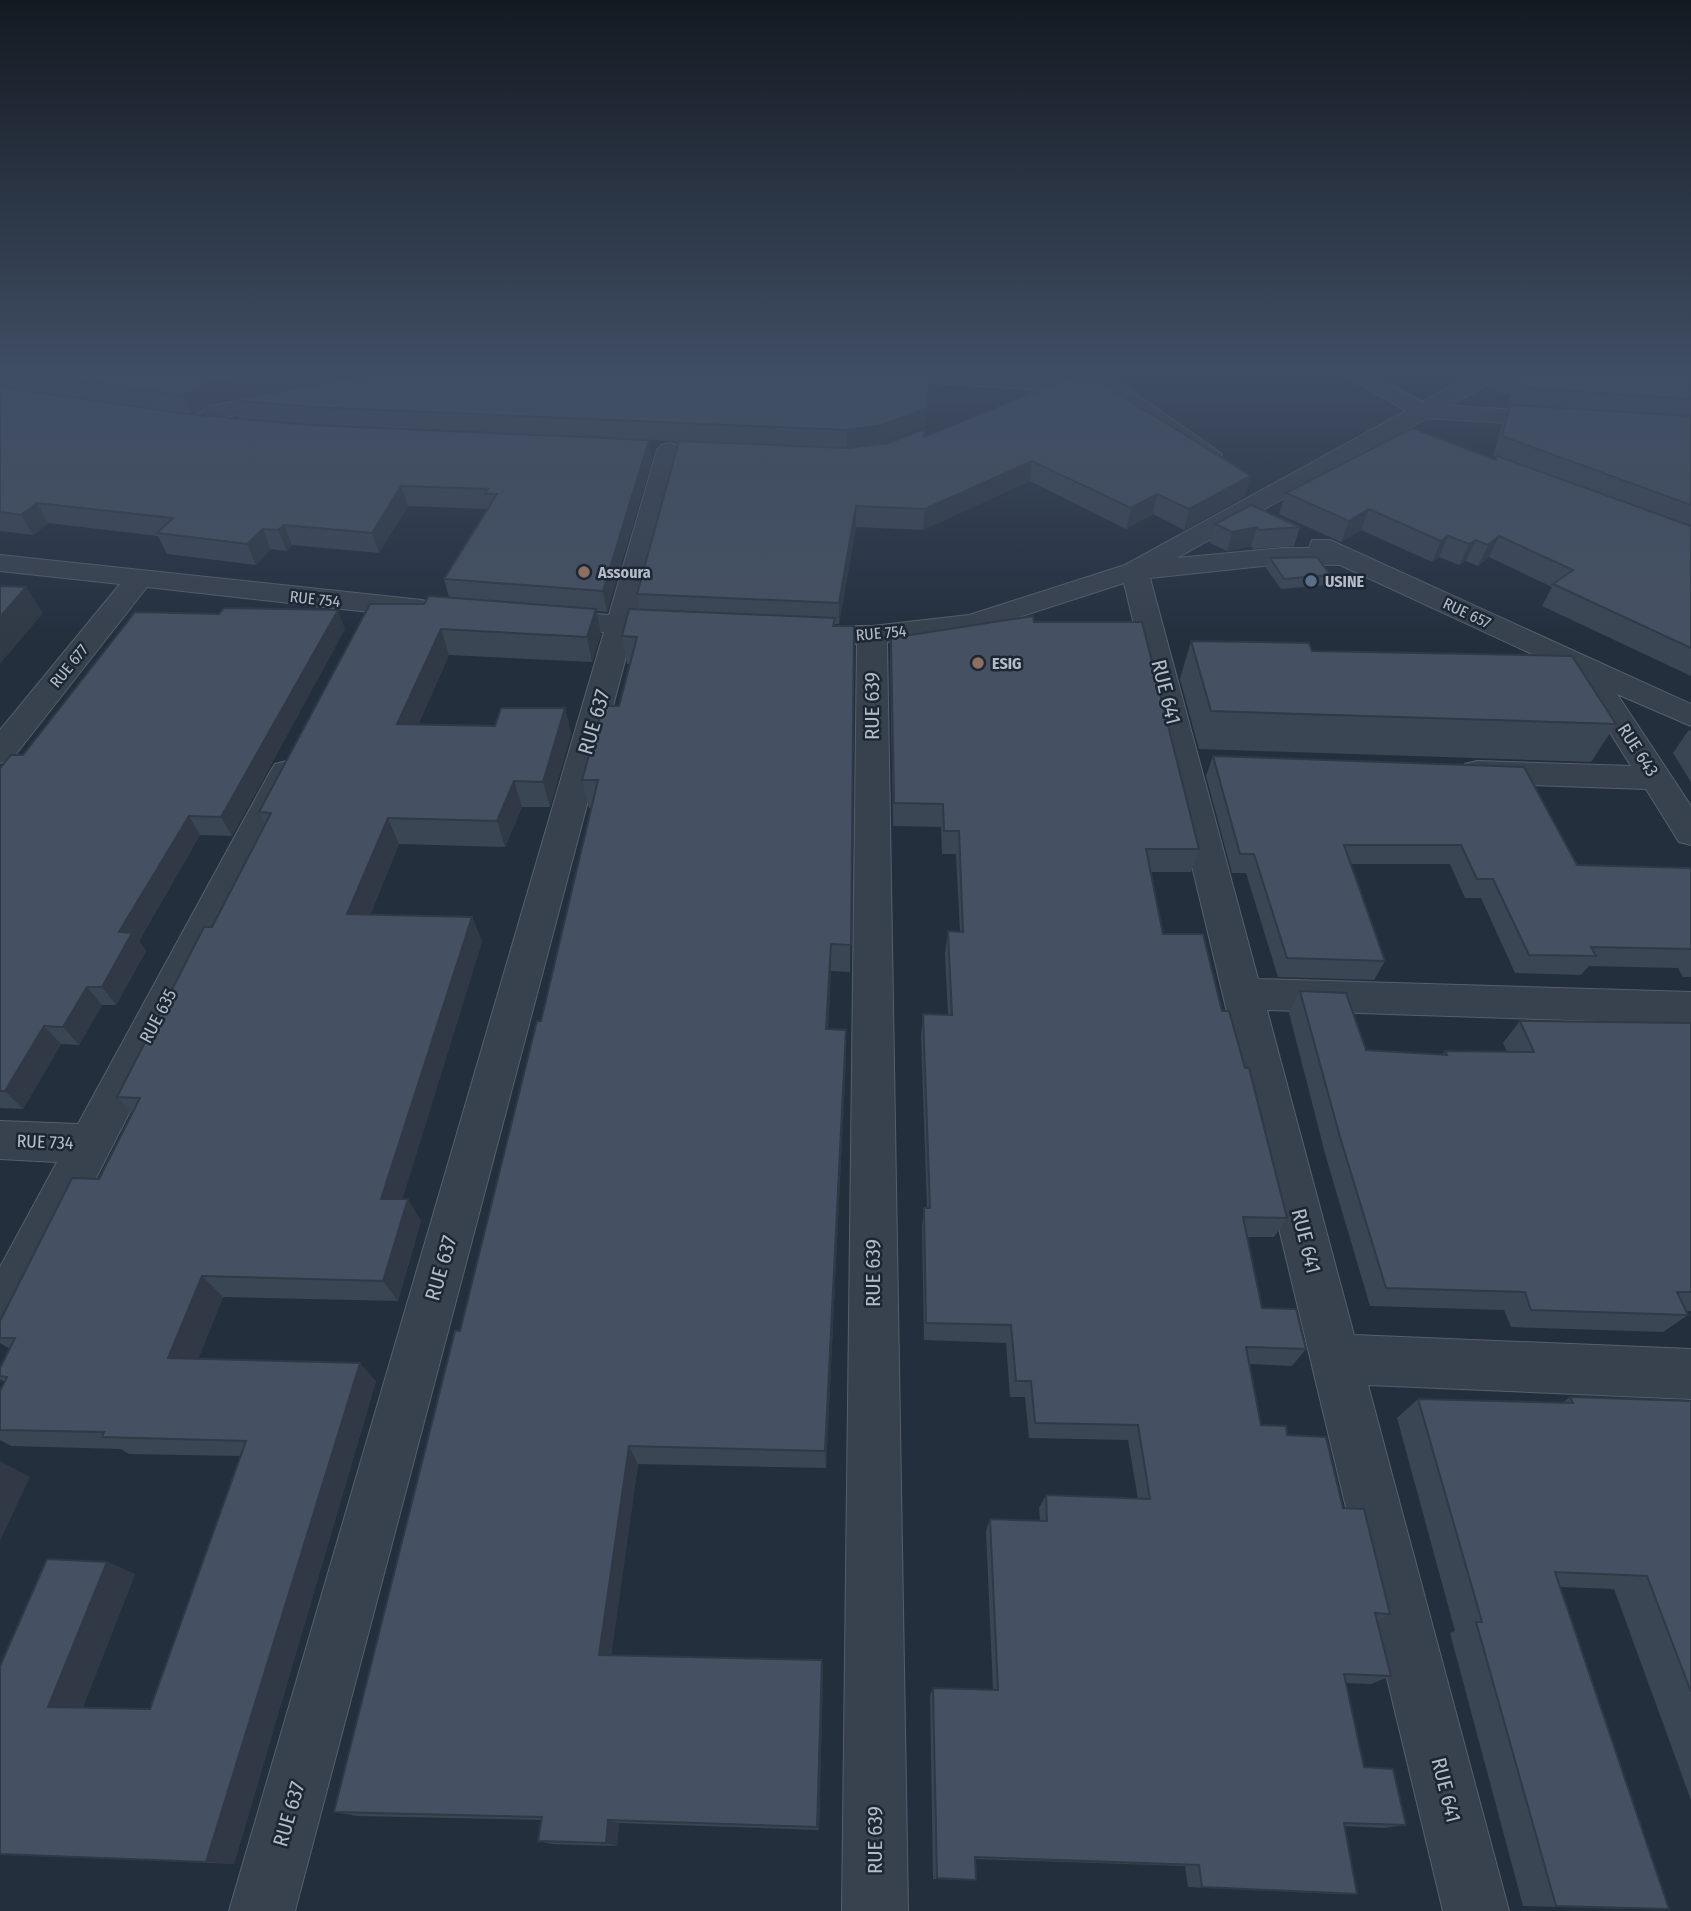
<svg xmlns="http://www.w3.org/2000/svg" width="1691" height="1911" font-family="'Fira Sans Condensed',sans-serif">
	<rect width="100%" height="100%" fill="#242f3e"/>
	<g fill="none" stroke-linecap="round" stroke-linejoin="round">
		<defs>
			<g id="street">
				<polygon points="21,371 48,371 45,376 0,397 0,381"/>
				<polygon points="830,371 943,371 1087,380 1084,375 1087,371 1103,371 1222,454 1219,459 1201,459 1108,394 841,377"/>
				<polygon points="1338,371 1365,371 1422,402 1479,371 1506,371 1503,376 1449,406 1560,412 1568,414 1572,419 1568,424 1560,426 1427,418 1177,558 1282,548 1309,548 1312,540 1330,540 1691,704 1691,726 1617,694 1691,806 1691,845 1679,842 1646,789 1477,783 1465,780 1460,772 1465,764 1477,761 1631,766 1573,673 1340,565 1282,564 1150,578 1258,979 1691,992 1691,1024 1267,1010 1354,1335 1691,1349 1691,1399 1368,1385 1509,1911 1443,1911 1124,583 973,632 887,642 908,1911 842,1911 857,644 794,641 789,635 794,629 804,626 872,626 969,615 1125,565 1406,411"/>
				<polygon points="286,392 294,394 297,399 294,404 225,417 196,431 150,424 146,419 150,414 158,412 192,417 210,406"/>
				<polygon points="669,443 677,445 681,450 637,617 687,622 692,628 687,634 677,637 632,634 295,1911 229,1911 604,632 535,625 531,619 535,613 545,610 609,615 657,450 661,445"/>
				<polygon points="0,555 422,600 432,603 436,609 432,615 422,618 147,587 12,759 0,763 0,730 120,584 0,571"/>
				<polygon points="287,761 299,764 304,772 17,1332 0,1339 0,1267 57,1162 0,1159 0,1121 78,1124 270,772 275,764"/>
			</g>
		</defs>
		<!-- street casing -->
		<use href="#street" stroke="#565f6c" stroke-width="2"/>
		<!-- street -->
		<use href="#street" fill="#38414e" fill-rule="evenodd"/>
	</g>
	<!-- wall -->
	<g fill="#3b4654" fill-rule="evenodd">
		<path d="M0,371L929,385L926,426L882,443L924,437L1245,496L1184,530L1153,514L1126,529L1030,481L923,530L856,527L839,624H835V626L854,654L850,972L831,971L828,1029L846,1056L826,1468L638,1464L611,1655L822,1660L823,1670L819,1830L619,1823L617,1846L552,1844L538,1841L541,1820L358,1816L334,1812L541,1021L591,808H589L582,780L619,706L630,664H627L622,636L640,609L637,594L679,441L649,440L652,459L607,612L596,611L601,634L592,662L449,655L418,725L495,726L565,708L571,734L550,807H522L505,847L399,844L370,915L472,917L482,942L402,1199L421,1221L398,1301L223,1297L198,1359L376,1381L234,1864L0,1854L107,1562L135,1574L83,1707L150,1709L240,1456L129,1454L121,1449L11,1446L0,1440V1391L5,1382L0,1379V1368L10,1349L0,1343V1321L99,1179L132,1113L117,1097L212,927L265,824L259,812L424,604L449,597L444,579L488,509L408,506L379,553L292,545L287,551L271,549L256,565L167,554L158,536L48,523L33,535L0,531V387L20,390L11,373ZM282,391L231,400L239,418L317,425L187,414H192L218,401Z"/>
		<polygon points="1005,371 1086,371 1063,376 1008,372"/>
		<polygon points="1446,371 1474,371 1462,377"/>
		<polygon points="1495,371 1691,371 1691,676 1542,606 1552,587 1489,557 1478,566 1466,561 1459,565 1439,557 1432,562 1361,530 1341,542 1279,514 1286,493 1495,460 1496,457 1493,456 1502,425 1510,407 1507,407 1510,395 1488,388"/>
		<polygon points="1215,524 1300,527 1294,546 1253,549 1251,546 1227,551 1210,543"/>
		<polygon points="1270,558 1330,575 1327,585 1281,589 1266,568"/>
		<polygon points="1034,622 1199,849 1191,872 1151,872 1163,934 1222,1011 1287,1218 1274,1237 1247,1237 1262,1308 1306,1349 1292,1366 1250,1364 1261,1425 1287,1435 1343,1508 1390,1614 1377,1621 1391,1676 1371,1684 1346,1683 1364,1767 1406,1825 1384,1828 1344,1826 1357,1894 1337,1894 1188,1887 1185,1866 975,1859 976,1880 933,1879 930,1695 933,1688 993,1690 986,1531 990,1519 1040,1521 1039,1508 1046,1495 1138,1499 1128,1440 1029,1438 1025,1397 1010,1397 1006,1343 924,1340 922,1227 924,1208 927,1208 921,1036 923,1014 948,1014 945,954 948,931 960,932 956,854 942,854 941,827 893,826 890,661 891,638"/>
		<polygon points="345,629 232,836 200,835 139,941 146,951 116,1005 102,1005 79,1045 61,1044 23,1109 0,1108 0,768 23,755"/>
		<polygon points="1191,641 1312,651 1616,724 1591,762 1199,749 1180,679"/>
		<polygon points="1691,730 1691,782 1673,753 1688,731"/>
		<polygon points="1213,756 1577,865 1691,869 1691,977 1683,977 1678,968 1589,966 1581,975 1515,973 1481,898 1465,898 1450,864 1350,864 1385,961 1374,980 1278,977 1246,873 1232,873 1206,776"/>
		<polygon points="1300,991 1366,1050 1442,1055 1445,1051 1507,1051 1503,1043 1520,1021 1691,1023 1691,1311 1686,1311 1688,1315 1663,1332 1511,1327 1504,1310 1370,1306 1326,1157 1289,1013"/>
		<polygon points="1570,1397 1691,1401 1691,1800 1614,1589 1560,1587 1630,1909 1523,1906 1450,1633 1455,1631 1397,1418 1418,1399 1562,1403"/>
	</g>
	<!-- shaded-wall -->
	<g fill="#303945">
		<polygon points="0,371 16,371 10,371 11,373 0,378"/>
		<polygon points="281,371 402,371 218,401 192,414 183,395 210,382"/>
		<polygon points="930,371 926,426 881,443 847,448 847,430"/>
		<polygon points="1064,371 1086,371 1063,376"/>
		<polygon points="1465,371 1474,371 1462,377"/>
		<polygon points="649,440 652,459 607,612 603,591"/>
		<polygon points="1032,461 1030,481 923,530 925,509"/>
		<polygon points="1251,476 1245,496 1184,530 1189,509"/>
		<polygon points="401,486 408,506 379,553 372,533"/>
		<polygon points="1157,494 1153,514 1126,529 1131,508"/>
		<polygon points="37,503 48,523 33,535 21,515"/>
		<polygon points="856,506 856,527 839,624 839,603"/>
		<polygon points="1369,509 1361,530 1341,542 1349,521"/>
		<polygon points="284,525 292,545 287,551 278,530"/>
		<polygon points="1257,527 1251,546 1227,551 1232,532"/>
		<polygon points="263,529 271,549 256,565 247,544"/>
		<polygon points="1448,536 1439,557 1432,562 1441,541"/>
		<polygon points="1499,536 1489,557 1478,566 1488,545"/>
		<polygon points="1476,540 1466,561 1459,565 1469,544"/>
		<polygon points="26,587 43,613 0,664 0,617"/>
		<polygon points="596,609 601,634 592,662 587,637"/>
		<polygon points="338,610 345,629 232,836 221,817"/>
		<polygon points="441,629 449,655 407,750 397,724"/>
		<polygon points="565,708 571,734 550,807 543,782"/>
		<polygon points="514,781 522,807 505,847 497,821"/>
		<polygon points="189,816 200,835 139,941 146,951 116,1005 102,987 119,932"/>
		<polygon points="388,818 399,844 359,940 347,914"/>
		<polygon points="472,917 482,942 396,1220 381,1199"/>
		<polygon points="831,944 831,971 826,1056 826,1029"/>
		<polygon points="87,987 102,1005 79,1045 63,1027"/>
		<polygon points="44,1026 61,1044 23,1109 5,1091"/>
		<polygon points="846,1030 846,1056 826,1468 825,1451"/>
		<polygon points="408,1199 421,1221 398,1301 383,1281"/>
		<polygon points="202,1276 223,1297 191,1377 168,1358"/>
		<polygon points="360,1363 376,1381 234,1864 206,1862"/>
		<polygon points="629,1446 638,1464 610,1665 599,1655"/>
		<polygon points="0,1461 30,1477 0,1541"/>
		<polygon points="107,1562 135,1574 80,1714 48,1707"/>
		<polygon points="822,1660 823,1670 819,1830 817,1827"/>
		<polygon points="608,1820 619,1823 617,1846 606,1843"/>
	</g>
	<!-- building -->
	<g fill="#455162" stroke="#303945" stroke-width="2">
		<polygon points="10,371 281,371 210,382 183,395"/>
		<polygon points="389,371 930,371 927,408 882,425 847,430 311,407 231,400"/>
		<polygon points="1503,371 1691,371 1691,399 1515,387 1519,376"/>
		<polygon points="1074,376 1090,376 1251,476 1189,509 1157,494 1131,508 1032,461 925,509 856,506 839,603 637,594 679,441 847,448 888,443 925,429 924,437"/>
		<polygon points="0,387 187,414 310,425 649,440 603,591 444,579 497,494 485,494 488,489 401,486 372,533 284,525 278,530 263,529 247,544 157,533 173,518 37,503 21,515 0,512"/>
		<polygon points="1510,405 1691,416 1691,505 1502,436"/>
		<polygon points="1412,428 1496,460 1497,456 1691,526 1691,648 1553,584 1573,570 1499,536 1488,545 1476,540 1469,544 1448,536 1441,541 1369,509 1349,521 1286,493"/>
		<polygon points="1251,505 1300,527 1259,530 1257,527 1232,532 1215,524"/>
		<polygon points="1317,557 1330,575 1284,579 1270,558"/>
		<polygon points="0,586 26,587 0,617"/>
		<polygon points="429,596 596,609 587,637 441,629 397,724 495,726 501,708 565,708 543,782 514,781 497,821 388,818 347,914 472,917 381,1199 408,1199 383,1281 202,1276 168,1358 360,1363 206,1862 0,1854 0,1666 47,1559 107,1562 48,1707 150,1709 246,1441 102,1437 104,1432 0,1430 0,1391 7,1377 0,1376 0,1368 15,1338 0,1338 0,1321 72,1178 99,1179 140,1098 117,1097 204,927 212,927 271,813 259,812 370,604 424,604"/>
		<polygon points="224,608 338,610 221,817 189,816 119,932 132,933 102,987 87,987 63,1027 44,1026 5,1091 0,1091 0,768 11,755 23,755 135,612 219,614"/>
		<polygon points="629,609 835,618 833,626 854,626 851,945 831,944 826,1029 846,1030 825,1451 629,1446 599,1655 822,1660 817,1827 608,1820 606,1843 538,1841 542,1817 334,1812 455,1331 460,1331 537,1021 541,1021 598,780 582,780 603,706 619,706 637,637 622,636"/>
		<polygon points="1033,616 1034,622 1142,622 1199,849 1146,849 1163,934 1203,934 1222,1011 1229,1011 1245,1068 1249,1068 1287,1218 1243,1217 1262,1308 1296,1309 1306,1349 1246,1347 1261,1425 1286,1426 1287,1435 1326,1437 1343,1508 1364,1509 1390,1614 1375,1613 1391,1676 1344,1674 1364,1767 1393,1769 1406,1825 1344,1823 1357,1894 1202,1887 1199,1865 975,1857 976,1880 937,1878 933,1688 998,1690 990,1519 1047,1521 1046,1495 1150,1499 1138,1425 1035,1423 1031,1381 1016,1381 1011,1325 926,1323 924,1208 930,1208 923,1014 952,1015 948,931 963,932 959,831 944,831 943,804 894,803 891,638"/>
		<polygon points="1191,641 1309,643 1312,651 1572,656 1616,724 1211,711"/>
		<polygon points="1213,756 1524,767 1577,865 1690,868 1691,869 1691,949 1591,947 1596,956 1529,955 1493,879 1477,879 1461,845 1344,845 1385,961 1287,958 1254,854 1240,854"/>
		<polygon points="1300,991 1346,993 1366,1050 1447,1055 1445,1051 1534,1052 1520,1021 1691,1023 1691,1292 1677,1292 1688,1315 1531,1310 1525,1292 1386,1288 1340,1137"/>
		<polygon points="1570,1397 1691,1401 1691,1692 1647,1576 1555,1572 1669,1909 1556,1906 1476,1622 1482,1622 1418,1399 1573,1403"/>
	</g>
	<!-- sky -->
	<linearGradient id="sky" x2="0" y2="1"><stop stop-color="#141a22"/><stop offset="0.58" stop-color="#3f4d63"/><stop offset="1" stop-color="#3f4d63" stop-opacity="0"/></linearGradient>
	<rect width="1691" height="638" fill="url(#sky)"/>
	<!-- markers -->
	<g fill="#8d6e63" stroke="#1d2633" stroke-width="2.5">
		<circle cx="584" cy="572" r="7"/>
		<circle cx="978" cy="663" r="7"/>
	</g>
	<circle fill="#5c6f8a" stroke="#1d2633" stroke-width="2.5" cx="1311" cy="581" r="7"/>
	<g text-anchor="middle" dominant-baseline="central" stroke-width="5" stroke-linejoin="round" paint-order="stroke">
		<!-- far-poi labels -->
		<g font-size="16" font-weight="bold" fill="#b4bcc9" stroke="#1d2633" text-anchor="start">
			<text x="598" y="572">Assoura</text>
			<text x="1325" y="581">USINE</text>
			<text x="992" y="663">ESIG</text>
		</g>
		<!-- far-street labels -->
		<g font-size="16" fill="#b4bcc9" stroke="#1d2633">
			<text transform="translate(315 599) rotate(6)">RUE 754</text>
			<text transform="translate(1467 613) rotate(25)">RUE 657</text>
			<text transform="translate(881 633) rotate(-5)">RUE 754</text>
			<text transform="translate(69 666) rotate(-51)">RUE 677</text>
		</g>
		<!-- street labels -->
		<g font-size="18" fill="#b4bcc9" stroke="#1d2633">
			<text transform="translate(1638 750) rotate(57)">RUE 643</text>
			<text transform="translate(158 1016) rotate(-62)">RUE 635</text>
			<text transform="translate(45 1142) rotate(2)">RUE 734</text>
		</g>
		<!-- near-street labels -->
		<g font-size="21" fill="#b4bcc9" stroke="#1d2633">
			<text transform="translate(1166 692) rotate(76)">RUE 641</text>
			<text transform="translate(872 706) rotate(-90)">RUE 639</text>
			<text transform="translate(594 722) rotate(-74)">RUE 637</text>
			<text transform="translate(1306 1241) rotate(76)">RUE 641</text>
			<text transform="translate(441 1268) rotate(-74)">RUE 637</text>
			<text transform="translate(873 1273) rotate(-90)">RUE 639</text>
			<text transform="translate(1446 1790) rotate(76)">RUE 641</text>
			<text transform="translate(289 1814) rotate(-74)">RUE 637</text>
			<text transform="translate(875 1840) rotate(-90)">RUE 639</text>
		</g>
	</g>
</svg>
